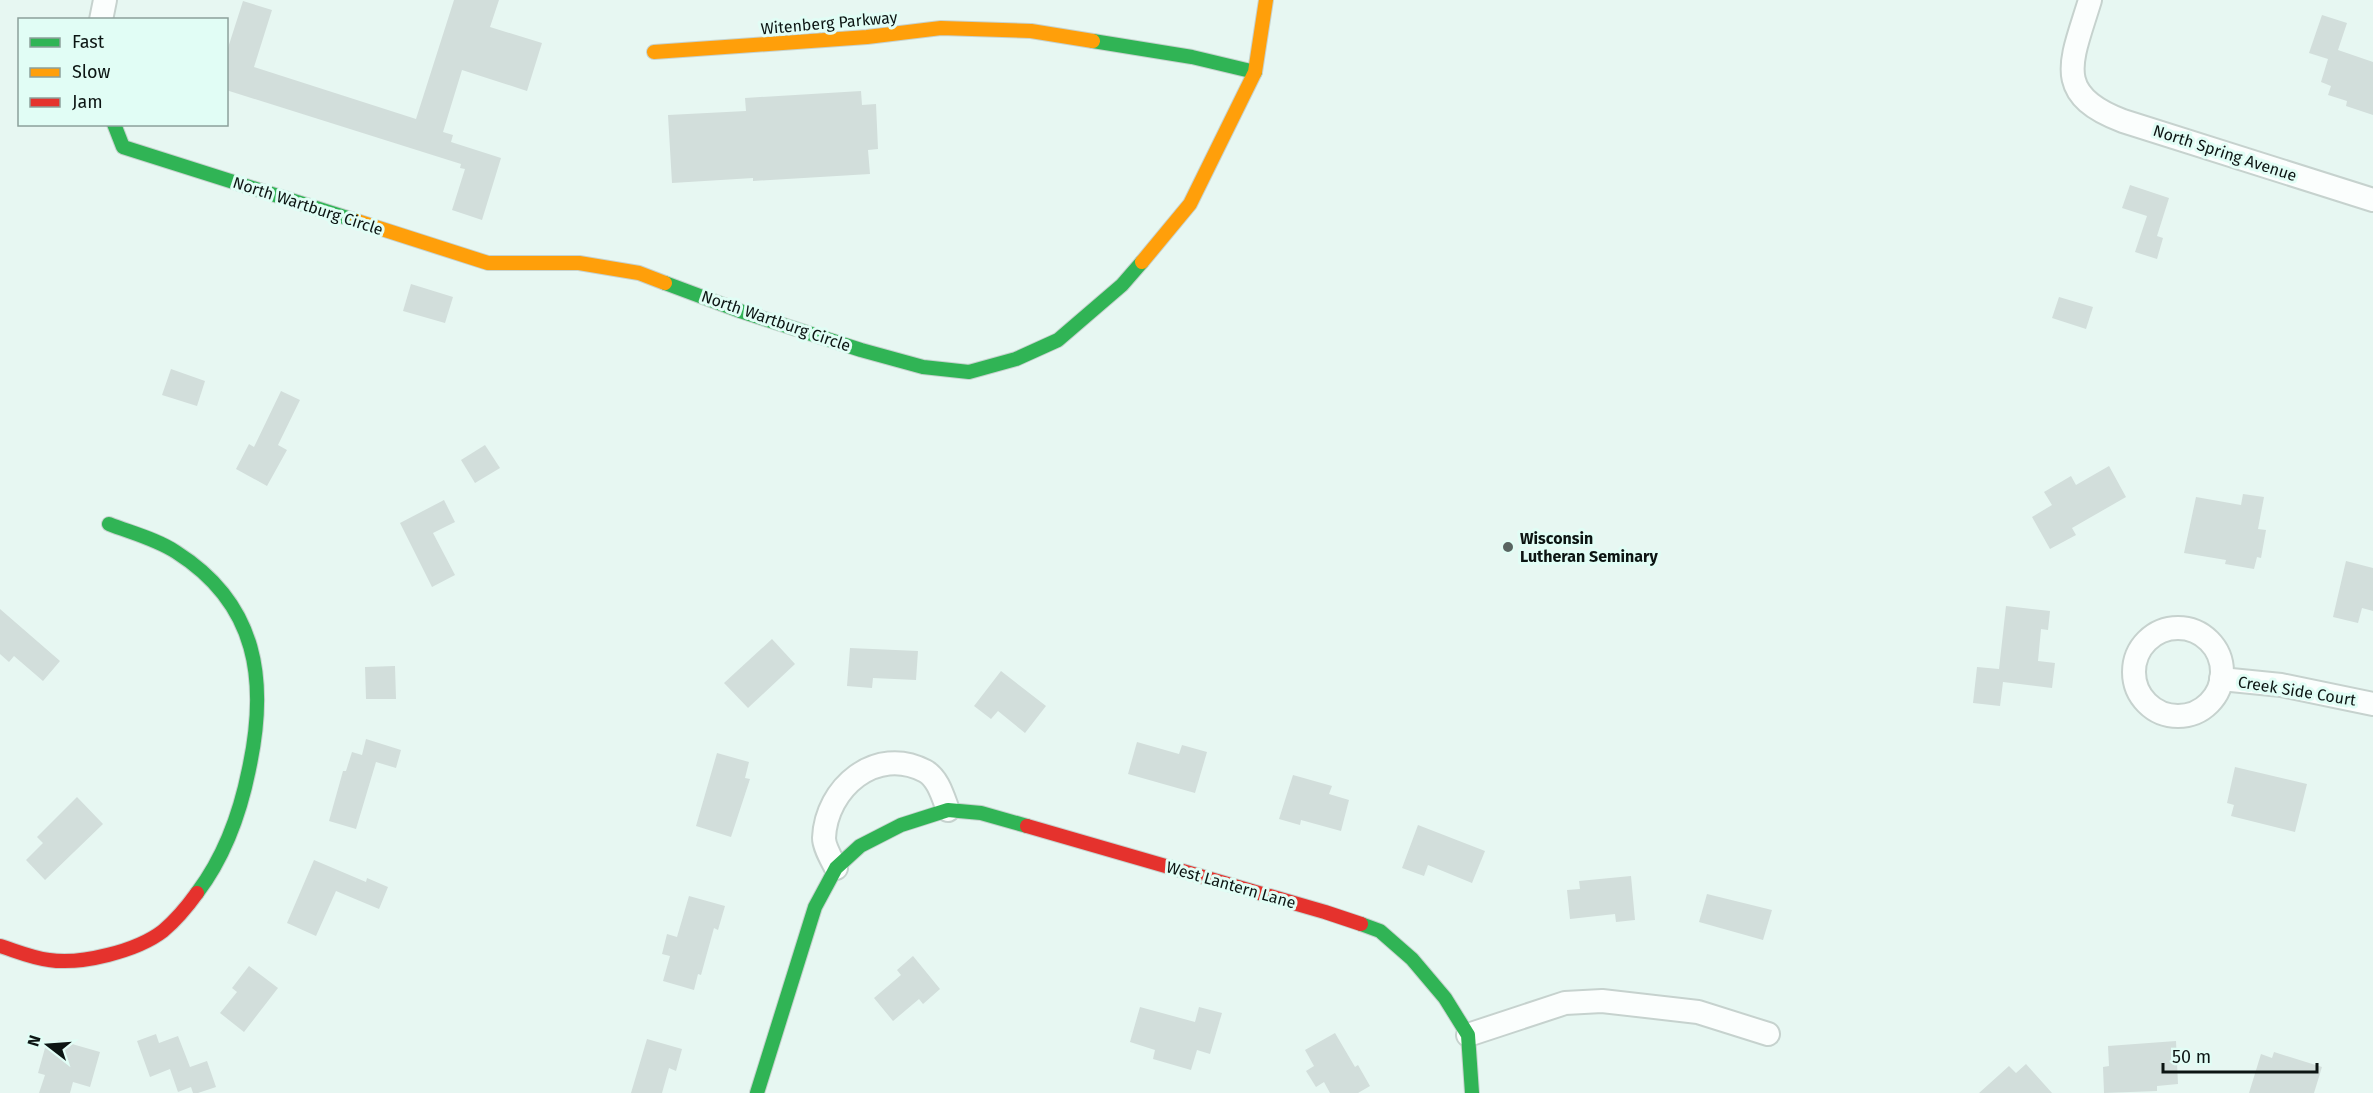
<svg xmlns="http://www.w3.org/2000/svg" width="2373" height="1093" font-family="'Fira Sans',sans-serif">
	<rect width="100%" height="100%" fill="#e7f7f2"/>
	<!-- building -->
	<g fill="#d2dedb">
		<polygon points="454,0 499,0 490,27 542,43 527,91 462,70 443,132 453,135 451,142 501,158 482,220 452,210 465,169 460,168 461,164 226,90 226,54 243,1 272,10 254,67 416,119"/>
		<polygon points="2322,15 2347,23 2338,50 2373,62 2373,115 2346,106 2347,101 2328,95 2331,86 2321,82 2328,59 2309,53"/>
		<polygon points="861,91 862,105 876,104 878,149 868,150 870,174 753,181 753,178 672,183 668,115 746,111 745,98"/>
		<polygon points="2130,185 2169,198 2157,236 2163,238 2157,259 2135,252 2147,216 2122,208"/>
		<polygon points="411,284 453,297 445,323 403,311"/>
		<polygon points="2059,297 2093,307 2086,329 2052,318"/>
		<polygon points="171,369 205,381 197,406 162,395"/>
		<polygon points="281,391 300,400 278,445 287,450 267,486 236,469 249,444 254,447"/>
		<polygon points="485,445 500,468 475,483 461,460"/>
		<polygon points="2109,466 2126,497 2072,528 2076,535 2050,549 2032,517 2052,505 2044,492 2071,476 2076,485"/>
		<polygon points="2243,494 2264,497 2258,529 2266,530 2261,558 2257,557 2254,569 2225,564 2226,560 2184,553 2196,497 2241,505"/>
		<polygon points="444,500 455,522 433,533 455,575 432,587 400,523"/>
		<polygon points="2346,561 2373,568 2373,611 2362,608 2358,623 2333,617"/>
		<polygon points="2006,606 2050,611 2048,630 2041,629 2038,661 2055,663 2052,688 2003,682 2000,706 1973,703 1977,667 1999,669"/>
		<polygon points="0,609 60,661 43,681 14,656 9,662 0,654"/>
		<polygon points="772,639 795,664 748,708 724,683"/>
		<polygon points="850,648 918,651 916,680 873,678 872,688 847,686"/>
		<polygon points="395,666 396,699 366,699 365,667"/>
		<polygon points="1001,671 1046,706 1025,733 998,711 991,719 974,706"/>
		<polygon points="366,739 401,750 396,768 376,762 356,829 329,821 343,771 346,771 352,752 362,755"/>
		<polygon points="1137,742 1179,754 1182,745 1207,752 1195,793 1128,774"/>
		<polygon points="717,753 749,762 745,778 750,779 731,837 696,826"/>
		<polygon points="2235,767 2307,784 2295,832 2231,816 2234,805 2227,803"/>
		<polygon points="1293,775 1332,786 1329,794 1349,800 1341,831 1301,820 1300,825 1279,819"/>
		<polygon points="77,797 103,824 45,880 26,860 43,843 37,837"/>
		<polygon points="1418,825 1485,851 1472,883 1428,865 1424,876 1402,868"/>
		<polygon points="314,860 366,882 367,878 388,887 379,909 336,891 316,936 287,923"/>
		<polygon points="1631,876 1635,920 1616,922 1615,914 1570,919 1567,890 1580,889 1579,881"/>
		<polygon points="1707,894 1772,910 1763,940 1699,922"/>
		<polygon points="689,896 725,906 718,930 714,928 701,975 698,974 694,990 663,981 670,956 662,954 667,934 677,937"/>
		<polygon points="913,956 940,989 923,1004 919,999 893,1021 874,998 901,975 897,970"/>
		<polygon points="249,966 278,988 244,1032 220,1013 237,992 232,988"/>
		<polygon points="1140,1007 1195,1022 1199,1007 1222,1013 1210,1054 1197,1050 1191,1070 1153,1059 1155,1050 1130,1042"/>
		<polygon points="1335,1033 1355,1067 1358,1065 1370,1086 1358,1093 1330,1093 1324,1082 1316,1087 1306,1071 1314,1066 1305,1050"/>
		<polygon points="156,1034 159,1043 178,1036 190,1067 207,1061 216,1087 198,1093 193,1093 191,1087 178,1092 170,1069 150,1077 137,1041"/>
		<polygon points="647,1039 682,1049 676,1071 669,1068 662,1093 631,1093"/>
		<polygon points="58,1040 100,1052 90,1087 73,1082 70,1093 39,1093 45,1075 38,1073 45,1048 55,1050"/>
		<polygon points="2176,1041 2178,1084 2157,1086 2157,1091 2104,1093 2103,1067 2109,1066 2108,1046"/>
		<polygon points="2274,1052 2322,1067 2314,1093 2249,1093 2261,1054 2272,1058"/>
		<polygon points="2026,1064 2052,1093 1979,1093 2009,1066 2016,1073"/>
	</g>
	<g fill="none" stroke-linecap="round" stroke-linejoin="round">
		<defs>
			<g id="street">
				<path d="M2090,0C2072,60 2051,94 2123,121L2373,200"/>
				<polyline points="101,20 105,0"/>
				<circle cx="2178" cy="672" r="44"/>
				<polyline points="2221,679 2281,685 2373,704"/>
				<path d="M836,868C832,860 824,847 824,838C826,788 876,745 925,771C938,778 943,797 948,810"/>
				<polyline points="1468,1035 1565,1003 1602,1001 1698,1012 1768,1034"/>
			</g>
			<g id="fast">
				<polyline points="1093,41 1192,57 1255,72"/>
				<polyline points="114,124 123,147 357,221"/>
				<polyline points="665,283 740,311 861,350 923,367 969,372 1016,359 1058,340 1122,285 1142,262"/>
				<path d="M109,524C132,533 156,539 176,552C258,604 268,681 249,769C240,814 225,856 197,893"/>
				<polyline points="1361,924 1380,931 1412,959 1445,998 1468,1035 1472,1093"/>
				<polyline points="757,1093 815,907 836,868 860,846 901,825 948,810 981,813 1027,826"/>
			</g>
			<g id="slow">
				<polyline points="654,52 867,37 941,28 1031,31 1093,41"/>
				<polyline points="357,221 488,263 579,263 639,273 665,283"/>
				<polyline points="1142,262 1190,204 1255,72 1266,0"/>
			</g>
			<g id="jam">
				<polyline points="1027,826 1325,912 1361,924"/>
				<path d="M0,946C16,951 32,958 49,960C81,965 137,951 163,931C176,920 187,907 197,893"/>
			</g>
		</defs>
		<!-- street casing -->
		<use href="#street" stroke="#c6d2ce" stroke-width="26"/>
		<!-- fast casing -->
		<use href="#fast" stroke="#c6d2ce" stroke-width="16"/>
		<!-- slow casing -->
		<use href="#slow" stroke="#c6d2ce" stroke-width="16"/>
		<!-- jam casing -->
		<use href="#jam" stroke="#c6d2ce" stroke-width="16"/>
		<!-- street -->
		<use href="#street" stroke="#fbfefd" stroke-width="22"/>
		<!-- fast -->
		<use href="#fast" stroke="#30b455" stroke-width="14"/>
		<!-- slow -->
		<use href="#slow" stroke="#ff9f0a" stroke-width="14"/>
		<!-- jam -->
		<use href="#jam" stroke="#e5322d" stroke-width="14"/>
	</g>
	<!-- markers -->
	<circle fill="#596461" stroke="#e1fdf5" stroke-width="2" cx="1508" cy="547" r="6"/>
	<g text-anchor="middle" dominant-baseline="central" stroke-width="6" stroke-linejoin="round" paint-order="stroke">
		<!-- street labels -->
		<g font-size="16" fill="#0c1513" stroke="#e1fdf5">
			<text transform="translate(829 23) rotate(-5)">Witenberg Parkway</text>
			<text transform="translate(2225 153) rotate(18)">North Spring Avenue</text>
			<text transform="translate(308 206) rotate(18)">North Wartburg Circle</text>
			<text transform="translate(776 321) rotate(19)">North Wartburg Circle</text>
			<text transform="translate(2297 691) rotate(9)">Creek Side Court</text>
			<text transform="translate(1231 885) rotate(16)">West Lantern Lane</text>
		</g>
		<!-- poi labels -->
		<g font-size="16" font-weight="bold" fill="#0c1513" stroke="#e1fdf5" text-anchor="start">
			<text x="1520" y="538">Wisconsin<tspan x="1520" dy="18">Lutheran Seminary</tspan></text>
		</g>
	</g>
	<!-- legend -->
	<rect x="18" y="18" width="210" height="108" fill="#e1fdf5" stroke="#8ca09b" stroke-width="1.5"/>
	<rect x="30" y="38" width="30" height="9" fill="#30b455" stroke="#8ca09b" stroke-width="1.5"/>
	<text x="72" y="48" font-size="18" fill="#0c1513">Fast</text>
	<rect x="30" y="68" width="30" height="9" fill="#ff9f0a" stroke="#8ca09b" stroke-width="1.5"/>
	<text x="72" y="78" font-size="18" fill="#0c1513">Slow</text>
	<rect x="30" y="98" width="30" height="9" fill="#e5322d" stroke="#8ca09b" stroke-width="1.5"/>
	<text x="72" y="108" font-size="18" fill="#0c1513">Jam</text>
	<!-- north arrow -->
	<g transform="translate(48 1045) rotate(287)" stroke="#e1fdf5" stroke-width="4.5" paint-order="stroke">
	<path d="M0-4.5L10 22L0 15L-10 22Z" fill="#0c1513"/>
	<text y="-9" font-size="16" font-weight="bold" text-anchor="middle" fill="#0c1513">N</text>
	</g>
	<!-- scale -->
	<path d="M2163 1063v9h154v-9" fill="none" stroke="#0c1513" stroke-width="3"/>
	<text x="2172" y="1063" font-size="18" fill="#0c1513" stroke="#e1fdf5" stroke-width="4.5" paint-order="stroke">50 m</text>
</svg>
